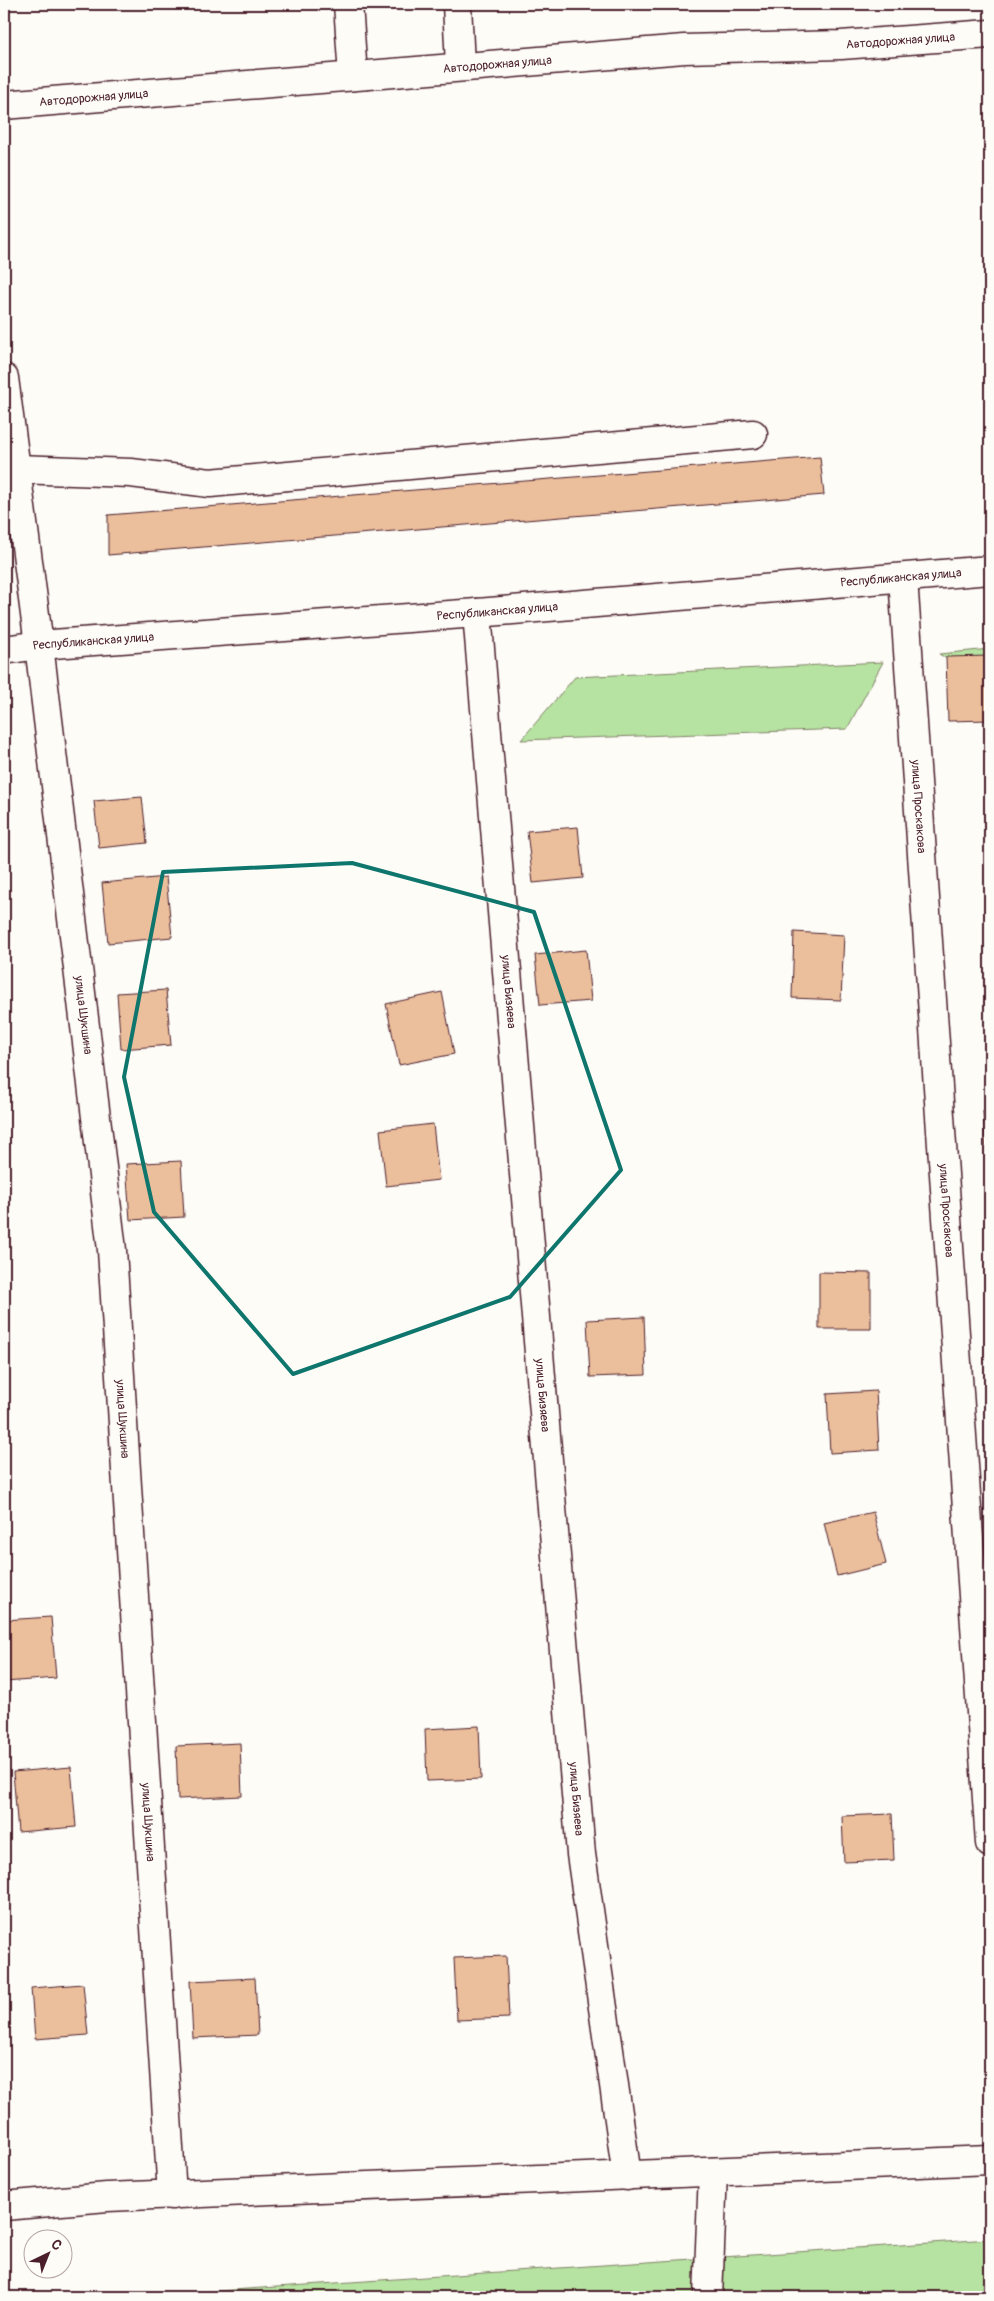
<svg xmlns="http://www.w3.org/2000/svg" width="994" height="2301" font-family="Pangolin,sans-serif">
	<rect width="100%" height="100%" fill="#fdfcf7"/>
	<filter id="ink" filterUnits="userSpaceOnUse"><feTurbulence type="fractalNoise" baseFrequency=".02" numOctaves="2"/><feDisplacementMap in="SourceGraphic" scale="10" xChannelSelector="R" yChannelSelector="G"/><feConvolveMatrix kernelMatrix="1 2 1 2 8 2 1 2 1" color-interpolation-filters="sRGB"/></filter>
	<g filter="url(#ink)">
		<!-- green -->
		<g fill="#b6e3a1" stroke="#808166">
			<polygon points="990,649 990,679 980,679 939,654"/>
			<polygon points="883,662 847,729 521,740 575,677"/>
			<polygon points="990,2239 990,2297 128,2297"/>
		</g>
		<!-- building -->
		<g fill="#ecbf9c" stroke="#4a1f2b">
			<polygon points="820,457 824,495 108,555 108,515"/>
			<polygon points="990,656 990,720 948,721 946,657"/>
			<polygon points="142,797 147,843 99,848 94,801"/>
			<polygon points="578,827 583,878 533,883 527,831"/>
			<polygon points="166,877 172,937 108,943 102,883"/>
			<polygon points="794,932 844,935 841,1000 792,998"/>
			<polygon points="586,950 591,1001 540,1005 535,955"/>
			<polygon points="166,990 171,1045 121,1049 117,993"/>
			<polygon points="442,992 454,1054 399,1065 386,1004"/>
			<polygon points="983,1111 990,1111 990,1167 987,1167"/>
			<polygon points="433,1124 439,1180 386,1186 380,1130"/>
			<polygon points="181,1161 184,1217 130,1220 126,1164"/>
			<polygon points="819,1272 871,1273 871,1329 819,1329"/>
			<polygon points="644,1317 646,1375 590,1377 587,1320"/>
			<polygon points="876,1391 879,1450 830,1453 827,1394"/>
			<polygon points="873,1512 886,1564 837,1576 824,1523"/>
			<polygon points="51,1617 56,1678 5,1682 4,1620"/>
			<polygon points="479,1726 481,1779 427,1781 425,1729"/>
			<polygon points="240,1743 242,1796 178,1799 176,1746"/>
			<polygon points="71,1767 76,1827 18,1832 13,1772"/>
			<polygon points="892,1814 894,1860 844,1862 842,1816"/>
			<polygon points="506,1956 509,2018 457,2020 454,1958"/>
			<polygon points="255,1978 258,2035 193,2038 190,1981"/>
			<polygon points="83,1984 88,2035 35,2039 31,1988"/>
		</g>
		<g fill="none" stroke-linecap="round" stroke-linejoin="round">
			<defs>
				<g id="minor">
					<polyline points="348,4 353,76"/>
					<polyline points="457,4 460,66"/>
					<path id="s1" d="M4,105L684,49L841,45L990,34"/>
					<path id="s2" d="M4,378L39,645L112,1250L172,2195"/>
					<polyline points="16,469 131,473 210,483 753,434"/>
					<path id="s3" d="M903,578L990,1843"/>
					<path id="s4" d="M477,613L581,1854L627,2176"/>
					<path id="s5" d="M4,650L39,645L477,613L990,570"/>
					<polyline points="4,2206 107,2197 990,2160"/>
					<polyline points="708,2297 713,2172"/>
				</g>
			</defs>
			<!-- minor casing -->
			<use href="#minor" stroke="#4a1f2b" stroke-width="31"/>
			<!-- minor -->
			<use href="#minor" stroke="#fdfcf7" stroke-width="28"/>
		</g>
	</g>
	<!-- marked area -->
	<path fill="none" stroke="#0f766e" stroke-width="4" stroke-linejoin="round" d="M352,863L534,912L621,1170L510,1297L293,1374L154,1212L124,1077L163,872Z"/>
	<g text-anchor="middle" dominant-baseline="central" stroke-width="4" stroke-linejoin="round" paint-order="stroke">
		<!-- street labels -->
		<g font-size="12" fill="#4a1f2b" stroke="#fdfcf7">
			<text stroke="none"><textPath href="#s1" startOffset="899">Автодорожная улица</textPath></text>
			<text stroke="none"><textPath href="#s1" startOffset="495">Автодорожная улица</textPath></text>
			<text stroke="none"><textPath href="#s1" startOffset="90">Автодорожная улица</textPath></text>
			<text stroke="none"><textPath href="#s5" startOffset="900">Республиканская улица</textPath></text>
			<text stroke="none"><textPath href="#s5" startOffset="495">Республиканская улица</textPath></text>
			<text stroke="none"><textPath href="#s5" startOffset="90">Республиканская улица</textPath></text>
			<text stroke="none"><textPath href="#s3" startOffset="229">улица Проскакова</textPath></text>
			<text stroke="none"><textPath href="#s4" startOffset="380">улица Бизяева</textPath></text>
			<text stroke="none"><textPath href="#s2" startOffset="642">улица Шукшина</textPath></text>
			<text stroke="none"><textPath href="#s3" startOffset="634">улица Проскакова</textPath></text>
			<text stroke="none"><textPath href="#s4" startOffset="785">улица Бизяева</textPath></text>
			<text stroke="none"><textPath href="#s2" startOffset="1048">улица Шукшина</textPath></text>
			<text stroke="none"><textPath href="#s4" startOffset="1190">улица Бизяева</textPath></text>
			<text stroke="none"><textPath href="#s2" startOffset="1452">улица Шукшина</textPath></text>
		</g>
	</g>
	<!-- margin -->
	<rect width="994" height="2301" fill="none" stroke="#fdfcf7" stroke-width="20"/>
	<rect x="10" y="10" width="974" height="2281" fill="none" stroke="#4a1f2b" stroke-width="2" filter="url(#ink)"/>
	<!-- north arrow -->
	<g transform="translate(48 2254) rotate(43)"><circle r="24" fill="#fdfcf7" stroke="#b5a4a5"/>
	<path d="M0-4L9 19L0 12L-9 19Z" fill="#4a1f2b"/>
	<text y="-8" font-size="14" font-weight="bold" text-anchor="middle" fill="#4a1f2b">С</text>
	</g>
</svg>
